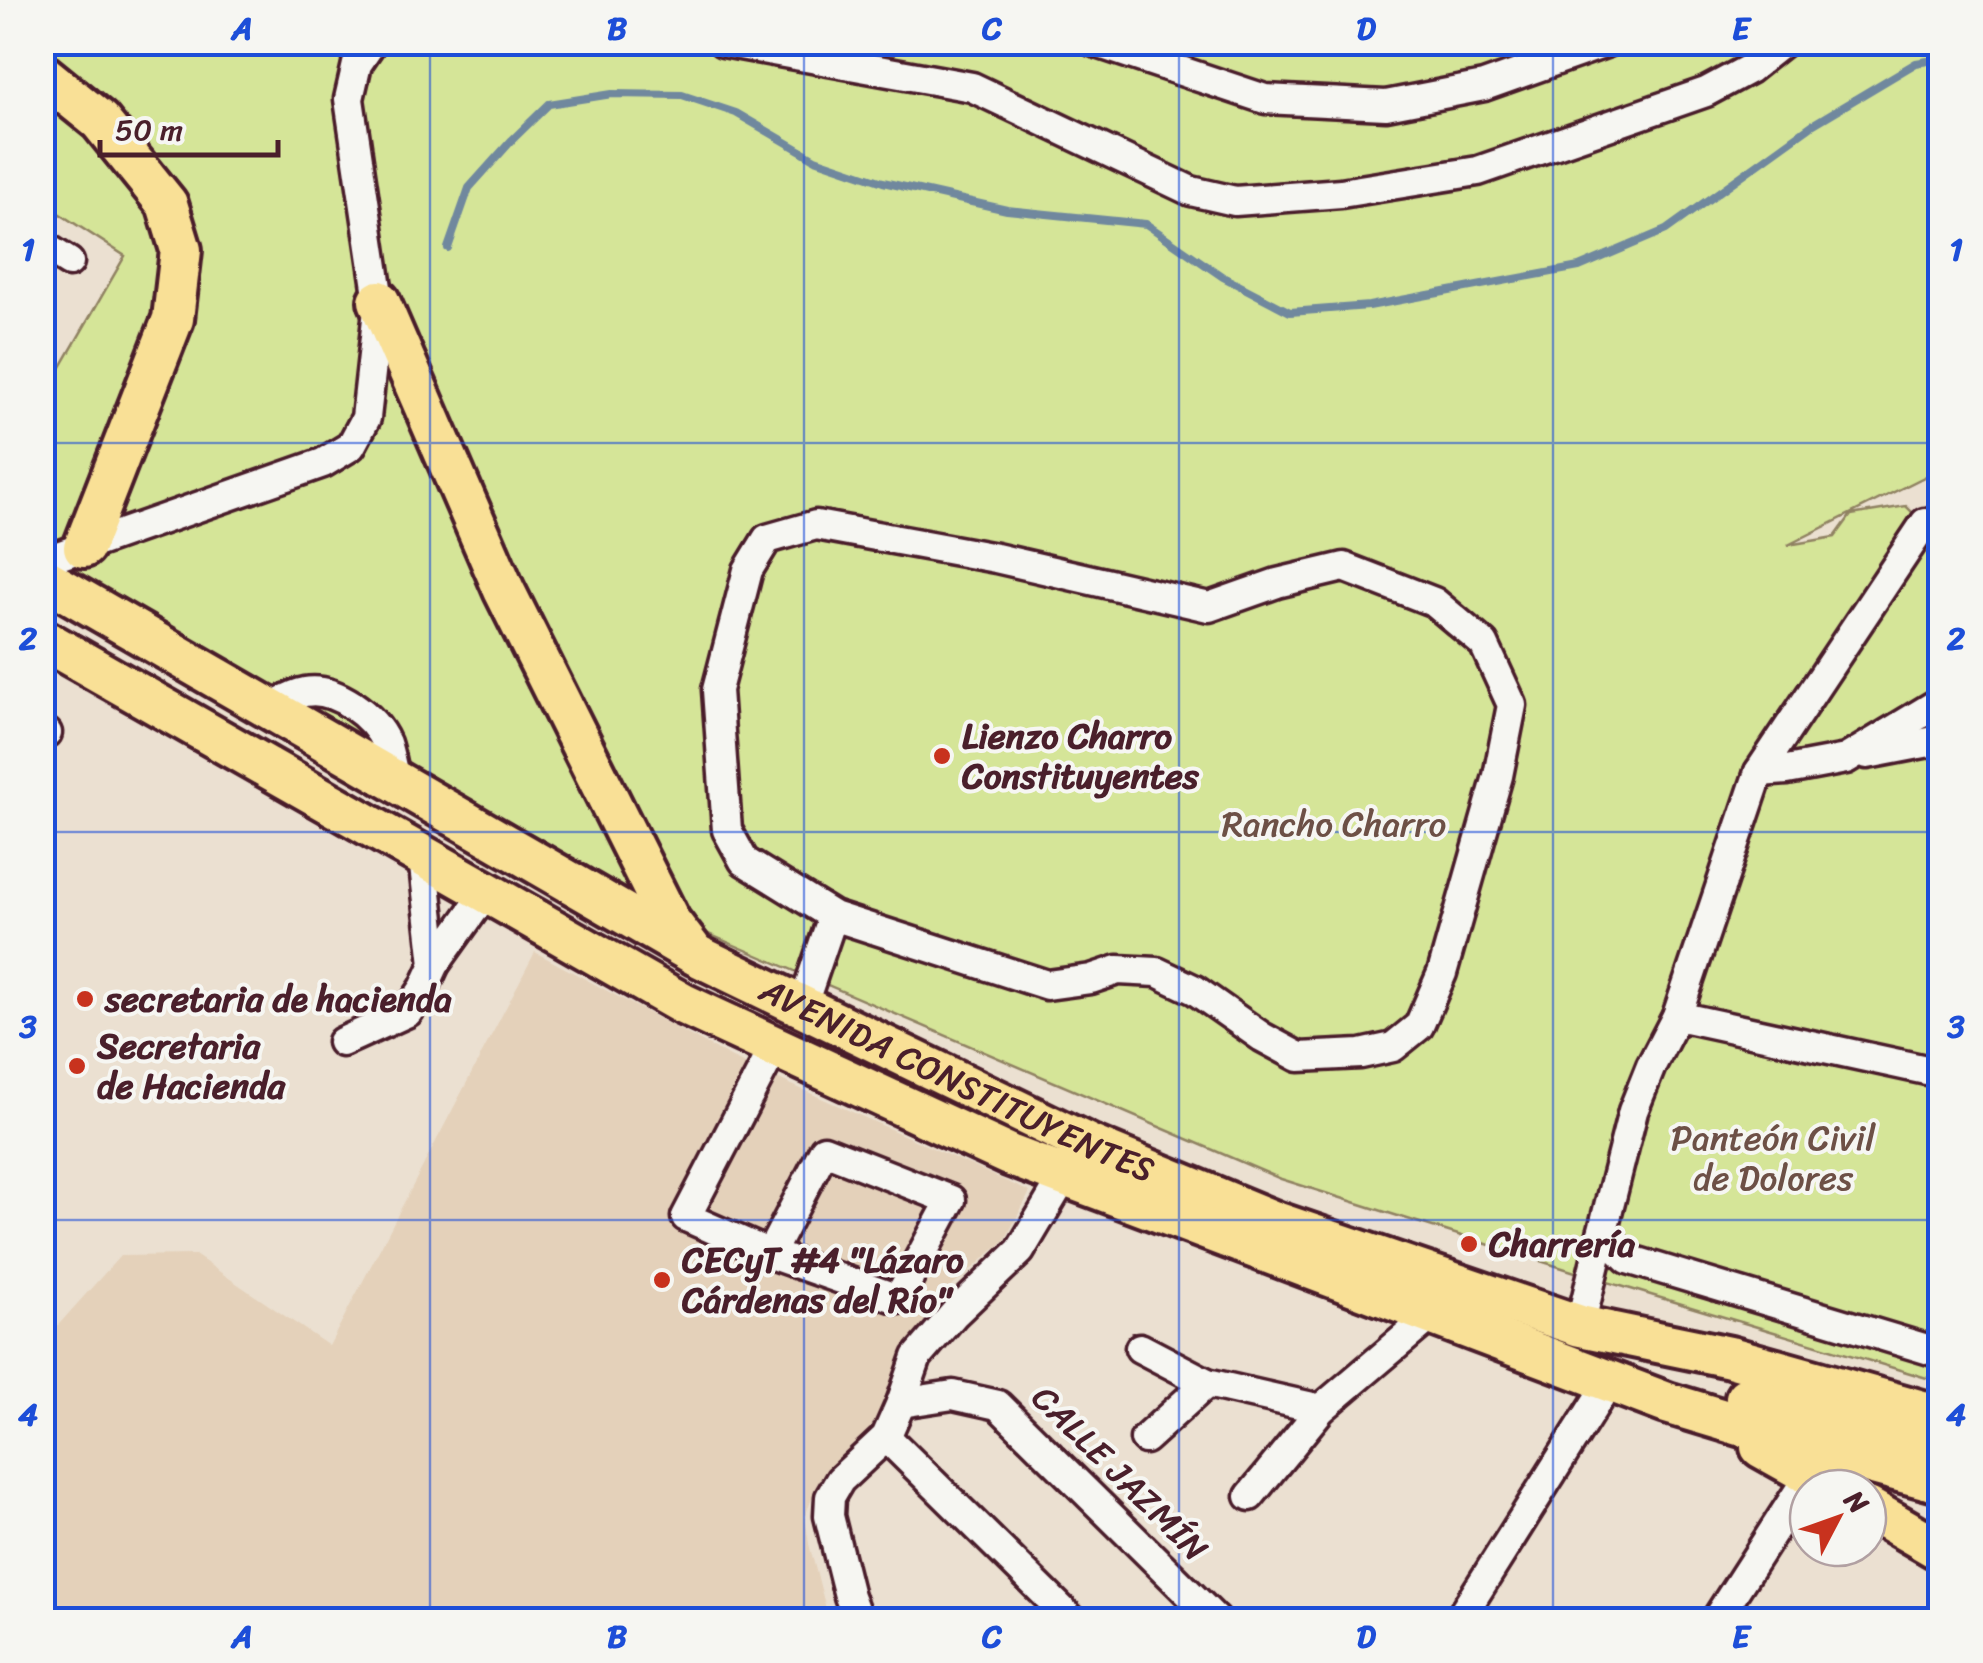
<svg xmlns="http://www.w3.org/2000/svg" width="1983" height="1663" font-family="Sriracha,sans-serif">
	<rect width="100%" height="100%" fill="#ebe0d1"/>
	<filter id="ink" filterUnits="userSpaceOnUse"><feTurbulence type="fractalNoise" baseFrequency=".01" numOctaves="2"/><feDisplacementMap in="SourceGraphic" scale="20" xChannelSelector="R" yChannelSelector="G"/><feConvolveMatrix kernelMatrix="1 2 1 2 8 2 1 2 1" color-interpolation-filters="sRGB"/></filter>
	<g filter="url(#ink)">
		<!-- built -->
		<polygon fill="#e4d1ba" points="535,952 732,1058 1030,1192 1005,1240 933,1303 874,1425 815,1491 805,1516 809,1544 829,1620 43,1620 43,1342 120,1256 195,1255 329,1346"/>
		<!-- green -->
		<polygon fill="#d5e598" stroke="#908262" stroke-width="2.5" points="43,43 1940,43 1940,469 1788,545 1835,537 1851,515 1906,506 1932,532 1940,523 1940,1382 1591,1277 1281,1179 685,924 43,558 43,398 125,256 43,203"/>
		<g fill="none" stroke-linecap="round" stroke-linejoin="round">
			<!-- stream -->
			<polyline stroke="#6f889e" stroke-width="8" points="448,248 469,188 512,140 549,104 612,94 682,95 736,113 815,159 883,182 1007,210 1146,224 1223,277 1290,312 1369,306 1579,267 1666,230 1812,125 1916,63 1940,59"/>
			<defs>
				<g id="minor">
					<polyline points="723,42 972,87 1191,191 1235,201 1341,193 1478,171 1706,92 1749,69 1783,42"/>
					<polyline points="1094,42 1265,99 1386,105 1484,86 1608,42"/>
					<polyline points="42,245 69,262"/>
					<polyline points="1925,523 1759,772 1677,1016 1651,1066 1633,1111 1602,1234 1628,1259 1940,1353"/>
					<polyline points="58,556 323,463 351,446 366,418 379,301 349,99 357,64 372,42"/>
					<path d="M269,708C281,702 292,694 305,692C335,686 374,716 386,743C390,755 392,769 395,781"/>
					<polyline points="42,730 47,733"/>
					<polyline points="1867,754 1940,740"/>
					<polyline points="1759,772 1787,770 1846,759 1940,702"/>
					<polyline points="423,857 435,964"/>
					<polyline points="802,1007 833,916 1047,985 1091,979 1118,970 1157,972 1195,990 1262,1037 1299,1057 1361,1054 1393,1047 1419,1026 1442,973 1498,776 1512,705 1484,644 1434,602 1344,567 1277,583 1209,607 996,558 816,525 767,539 748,570 717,690 727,830 744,861 833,916"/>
					<polyline points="1677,1016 1940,1073"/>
					<polyline points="342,1042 408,1012 424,988 435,964 475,908 491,895"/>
					<polyline points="770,1254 824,1150 951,1200 898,1299 770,1254 686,1217 775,1046"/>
					<polyline points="1580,1326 1602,1234"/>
					<polyline points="1140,1348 1207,1383 1321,1409"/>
					<polyline points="901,1403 953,1395 998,1405 1216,1620"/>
					<polyline points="886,1437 1072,1620"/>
					<polyline points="1145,1439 1207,1383"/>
					<polyline points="1250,1496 1321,1409 1433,1314"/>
					<polyline points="858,1620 849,1596 829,1516 830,1497 840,1480 886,1437 901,1403 917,1357 954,1314 1020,1251 1064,1177"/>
					<polyline points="1459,1620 1609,1382"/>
					<polyline points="1716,1620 1801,1488"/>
				</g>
				<g id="highway">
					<polyline points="42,74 100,121 167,204 181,250 173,319 84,547"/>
					<polyline points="379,301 504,590 670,922 690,948"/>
					<path id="s1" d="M42,577L696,955L1091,1146L1275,1222L1580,1326L1730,1357L1940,1416"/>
					<polyline points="42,639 683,1004 1009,1155 1667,1403 1843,1456 1940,1482"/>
					<polyline points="1746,1398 1940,1448"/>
					<polyline points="1761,1447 1834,1488"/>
					<polyline points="1868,1508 1940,1550"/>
				</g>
			</defs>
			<!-- minor casing -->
			<use href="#minor" stroke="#4a1f2b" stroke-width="35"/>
			<!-- highway casing -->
			<use href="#highway" stroke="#4a1f2b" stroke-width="48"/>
			<!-- minor -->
			<use href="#minor" stroke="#f6f6f2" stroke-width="28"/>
			<!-- highway -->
			<use href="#highway" stroke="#f9e096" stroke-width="40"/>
		</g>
	</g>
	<!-- grid -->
	<path fill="none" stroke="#1d4ed8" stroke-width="2.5" stroke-opacity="0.55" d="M430,42V1620M804,42V1620M1179,42V1620M1553,42V1620M42,443H1940M42,832H1940M42,1220H1940"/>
	<!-- markers -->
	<g fill="#c8321e" stroke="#f6f6f2" stroke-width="4">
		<circle cx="942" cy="756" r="10"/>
		<circle cx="85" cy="999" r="10"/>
		<circle cx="77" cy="1066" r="10"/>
		<circle cx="1469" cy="1244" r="10"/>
		<circle cx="662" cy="1280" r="10"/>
	</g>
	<g text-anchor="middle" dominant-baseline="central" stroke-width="8" stroke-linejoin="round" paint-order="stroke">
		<!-- poi labels -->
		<g font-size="35" font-weight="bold" fill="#4a1f2b" stroke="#f6f6f2" text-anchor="start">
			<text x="962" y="736">Lienzo Charro<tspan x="962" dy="40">Constituyentes</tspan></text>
			<text x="105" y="999">secretaria de hacienda</text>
			<text x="97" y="1046">Secretaria<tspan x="97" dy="40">de Hacienda</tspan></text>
			<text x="1489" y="1244">Charrería</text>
			<text x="682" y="1260">CECyT #4 "Lázaro<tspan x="682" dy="40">Cárdenas del Río"</tspan></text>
		</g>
		<!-- park labels -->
		<g font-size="35" fill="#6d5046" stroke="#f6f6f2">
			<text x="1334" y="824">Rancho Charro</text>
			<text x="1773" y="1138">Panteón Civil<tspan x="1773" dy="40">de Dolores</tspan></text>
		</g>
		<!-- street labels -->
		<g font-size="35" fill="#4a1f2b" stroke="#f6f6f2">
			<text stroke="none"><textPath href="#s1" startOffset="1045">AVENIDA CONSTITUYENTES</textPath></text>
			<text transform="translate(1120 1473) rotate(45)">CALLE JAZMÍN</text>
		</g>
	</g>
	<!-- margin -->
	<rect width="1983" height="1663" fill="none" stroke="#f6f6f2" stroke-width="110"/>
	<!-- north arrow -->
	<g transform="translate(1838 1518) rotate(49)"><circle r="48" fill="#f6f6f2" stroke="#b1a0a2" stroke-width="2.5"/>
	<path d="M0-8L18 38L0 25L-18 38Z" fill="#c8321e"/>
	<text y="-15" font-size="28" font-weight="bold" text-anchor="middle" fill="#4a1f2b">N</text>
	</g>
	<!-- scale -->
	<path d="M100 140v15h178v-15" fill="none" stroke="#4a1f2b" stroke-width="5"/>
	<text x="115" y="140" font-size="30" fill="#4a1f2b" stroke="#f6f6f2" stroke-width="8" paint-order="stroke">50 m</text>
	<rect x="55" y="55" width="1873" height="1553" fill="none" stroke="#1d4ed8" stroke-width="4"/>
	<g font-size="32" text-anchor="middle" font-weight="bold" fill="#1d4ed8">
		<text x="242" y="39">A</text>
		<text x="617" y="39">B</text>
		<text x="992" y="39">C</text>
		<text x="1366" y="39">D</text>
		<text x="1741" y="39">E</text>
		<text x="28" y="260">1</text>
		<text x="1956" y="260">1</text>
		<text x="28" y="649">2</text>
		<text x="1956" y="649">2</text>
		<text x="28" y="1037">3</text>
		<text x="1956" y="1037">3</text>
		<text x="28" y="1425">4</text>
		<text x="1956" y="1425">4</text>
		<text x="242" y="1647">A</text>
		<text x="617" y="1647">B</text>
		<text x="992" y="1647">C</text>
		<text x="1366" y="1647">D</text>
		<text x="1741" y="1647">E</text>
	</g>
</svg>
